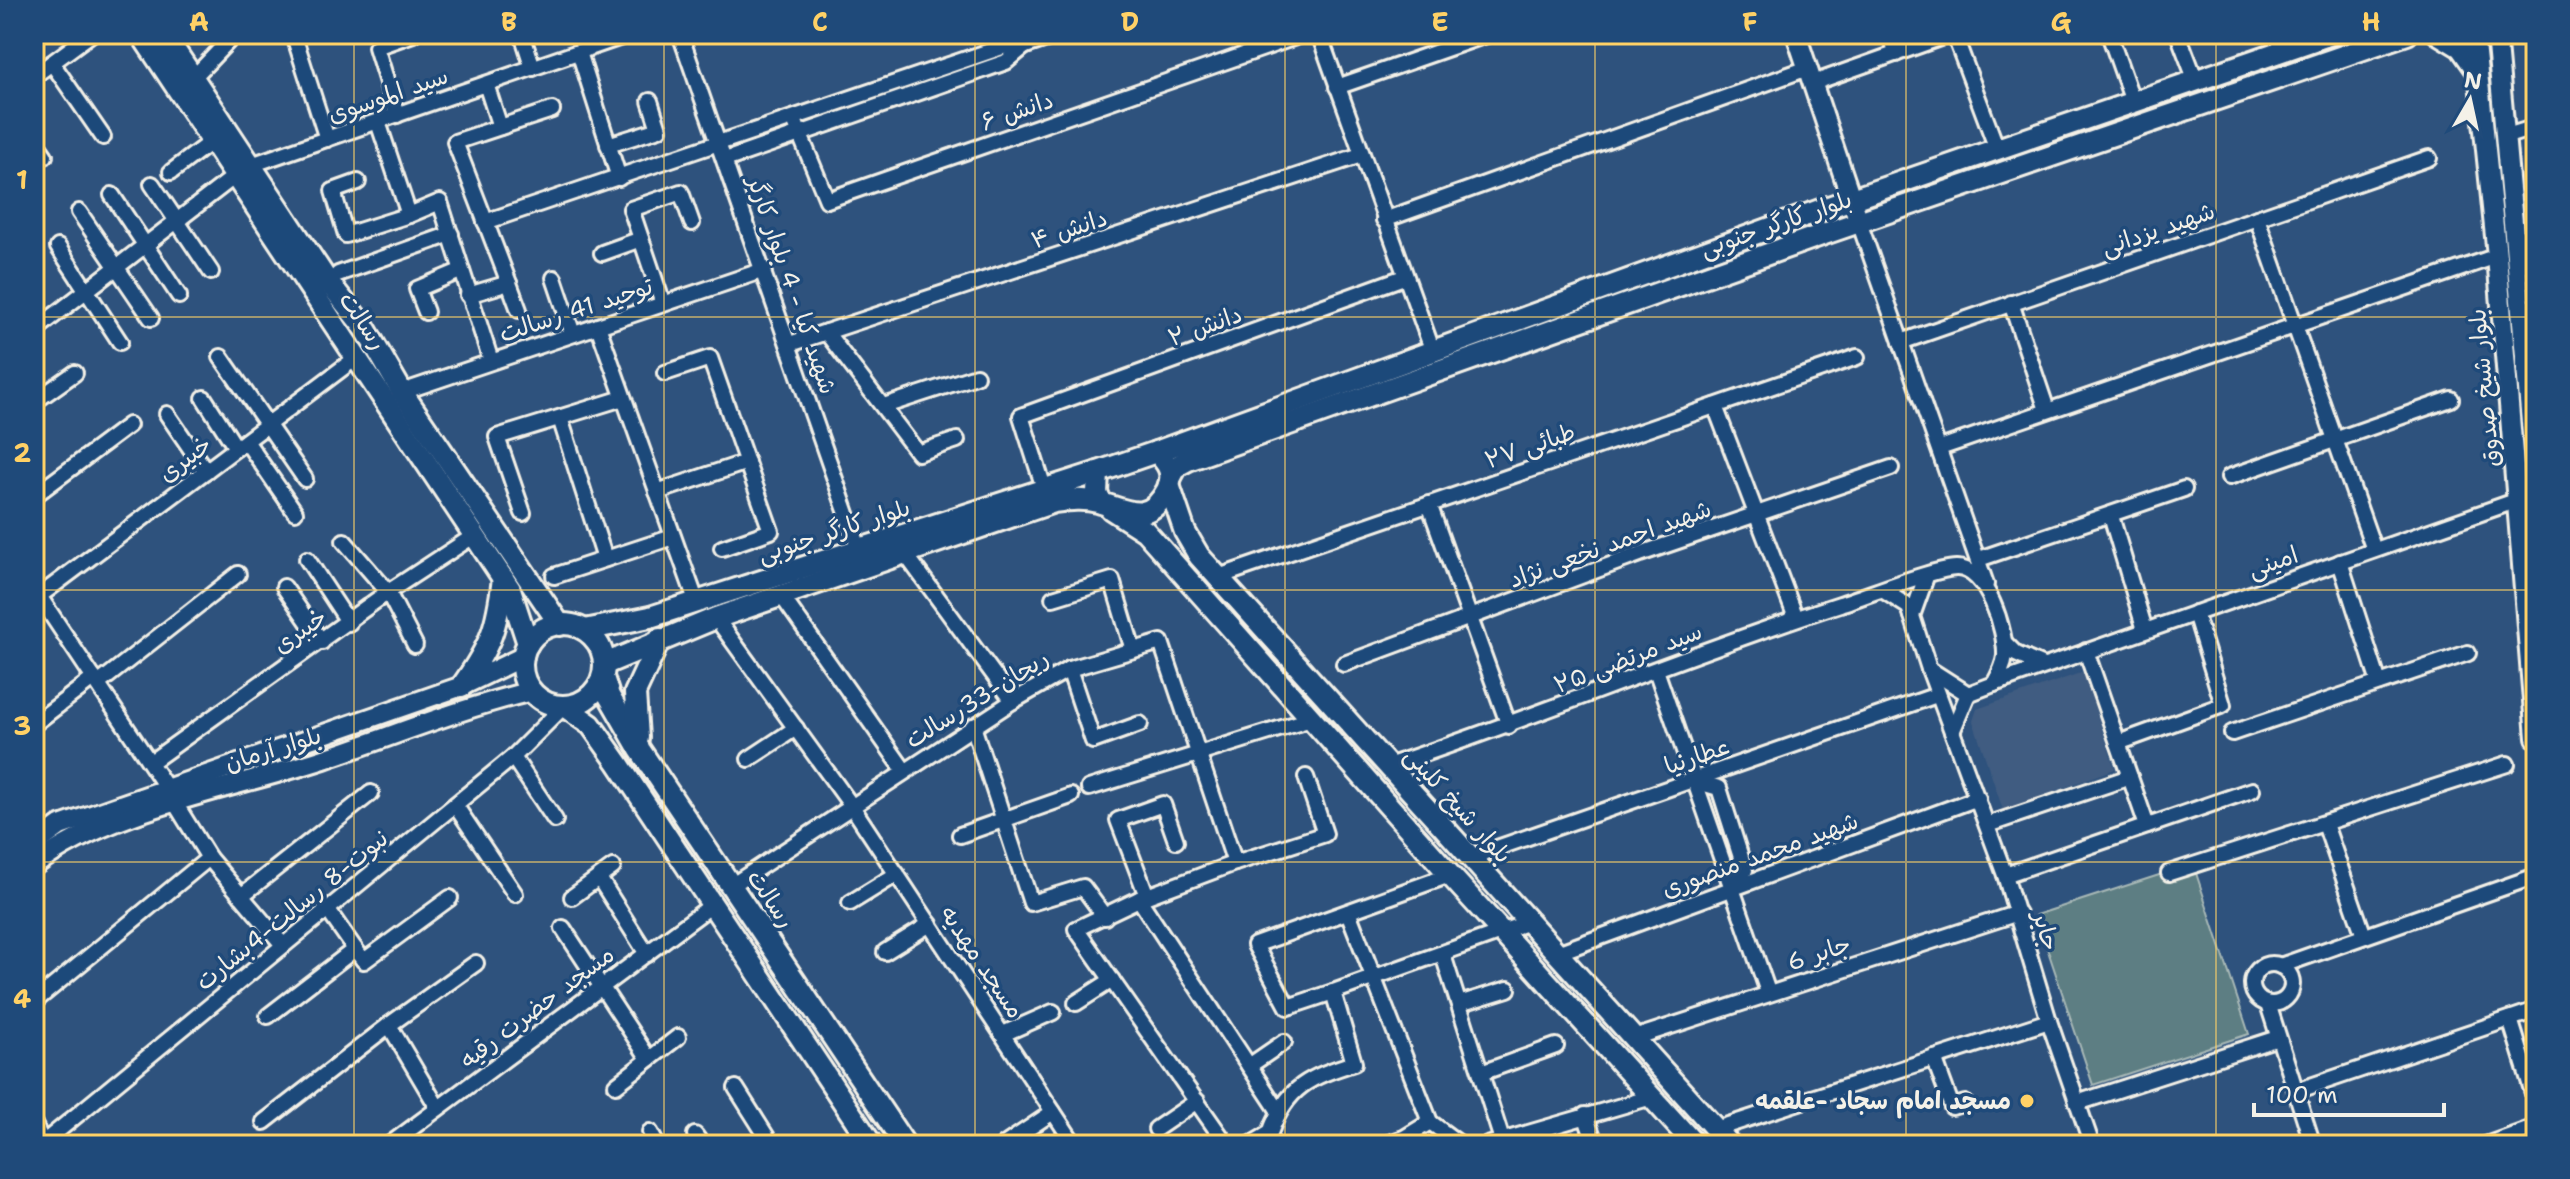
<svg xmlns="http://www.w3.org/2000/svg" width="2570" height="1179" font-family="'Shantell Sans','Playpen Sans Arabic',sans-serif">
	<rect width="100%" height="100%" fill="#2e527d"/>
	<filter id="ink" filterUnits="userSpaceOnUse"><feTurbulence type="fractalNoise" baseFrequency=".0125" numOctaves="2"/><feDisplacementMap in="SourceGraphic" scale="16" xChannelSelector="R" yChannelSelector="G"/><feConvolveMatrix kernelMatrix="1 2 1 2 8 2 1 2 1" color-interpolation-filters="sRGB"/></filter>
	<g filter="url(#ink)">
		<!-- built -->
		<polygon fill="#405c81" points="2083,672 2115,769 2003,810 1973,721 1977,709"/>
		<!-- green -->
		<polygon fill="#5d7e83" stroke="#a8b8b6" stroke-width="2" points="2193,864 2249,1034 2093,1085 2036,915"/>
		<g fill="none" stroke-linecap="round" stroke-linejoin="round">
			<defs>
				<g id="minor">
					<polyline points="522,34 533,68"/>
					<polyline points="680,34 860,551"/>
					<polyline points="1319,34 1432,349"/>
					<polyline points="1891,34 1896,54"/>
					<polyline points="1954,34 1997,149"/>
					<polyline points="2109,34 2133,102"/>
					<polyline points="2178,34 2196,81"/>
					<polyline points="295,39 327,139"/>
					<polyline points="579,52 619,178"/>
					<polyline points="52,63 103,137"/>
					<polyline points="34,76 91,34"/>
					<polyline points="193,78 235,34"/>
					<polyline points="1813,83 1951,34"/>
					<polyline points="486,84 500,127"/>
					<polyline points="1337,87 1489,34"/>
					<polyline points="397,115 376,47 413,34"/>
					<polyline points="794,120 827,200 1304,34"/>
					<polyline points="378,122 409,215 440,202 491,361"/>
					<polyline points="2507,136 2536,127"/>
					<polyline points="34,140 45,156"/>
					<polyline points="608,145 659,129 650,101"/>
					<polyline points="725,160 1006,62 1025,46"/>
					<polyline points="251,165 630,34"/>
					<polyline points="171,172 212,141"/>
					<polyline points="358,182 333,191 346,235 409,215"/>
					<polyline points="152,184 211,272"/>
					<polyline points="112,195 179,296"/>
					<polyline points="79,212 151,318"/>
					<polyline points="2257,218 2374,550"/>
					<polyline points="1384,220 1808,68"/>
					<polyline points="485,222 1002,47 1026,46 1061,34"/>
					<polyline points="1859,222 1986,584"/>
					<polyline points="58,247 120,342"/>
					<polyline points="602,253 641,239"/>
					<polyline points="2517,260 2536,254"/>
					<polyline points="338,274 451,234"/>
					<polyline points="554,278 573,334"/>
					<polyline points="509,283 519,310"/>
					<polyline points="468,295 509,283 455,142 552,110"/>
					<polyline points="2011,303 2047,410"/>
					<polyline points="663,304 631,209 681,192 692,223"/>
					<polyline points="426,312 417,289 460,271"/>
					<polyline points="598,326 697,603"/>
					<polyline points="34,331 235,176"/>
					<polyline points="826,332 918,453 957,440"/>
					<polyline points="1901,342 2429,158"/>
					<polyline points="790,344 1361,155"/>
					<polyline points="221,357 305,479"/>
					<polyline points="665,373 710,358 771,531 722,548"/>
					<polyline points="402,392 764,270"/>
					<polyline points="204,398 236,448"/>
					<polyline points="34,402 75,373"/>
					<polyline points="884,406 976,376"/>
					<polyline points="1715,406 1796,618"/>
					<polyline points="167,414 206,471"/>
					<polyline points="560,418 605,559"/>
					<polyline points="246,441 295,512"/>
					<polyline points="1940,448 2497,256"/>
					<polyline points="2229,477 2451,399"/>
					<polyline points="1044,488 1021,416 1404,277"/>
					<polyline points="657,492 747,462"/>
					<polyline points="34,496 129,425"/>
					<polyline points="1429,504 1509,726"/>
					<polyline points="523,513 497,437 623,398"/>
					<polyline points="2111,516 2145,630"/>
					<polyline points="344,541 388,592 415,645"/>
					<polyline points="904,552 1013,701"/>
					<polyline points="307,559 349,623"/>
					<polyline points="1979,559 2184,489"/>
					<polyline points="2340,562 2379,683"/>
					<polyline points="554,576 673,537"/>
					<polyline points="1218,577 1857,357"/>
					<polyline points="284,587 322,642"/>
					<polyline points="35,590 168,790"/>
					<polyline points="1884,591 1909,607 1912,616"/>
					<polyline points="781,595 904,770"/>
					<polyline points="1053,598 1112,580 1133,650"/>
					<polyline points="34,600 356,358"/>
					<polyline points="716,618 851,805 1075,1145"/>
					<polyline points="2004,642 2016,654 2043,666"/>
					<polyline points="2086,651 2147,826"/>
					<polyline points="1344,664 1640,554 1891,468"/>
					<polyline points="1069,669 1093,741 1140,724"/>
					<polyline points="1929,669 2005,875 2049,1021 2092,1145"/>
					<polyline points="1656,670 1768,992"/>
					<polyline points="98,684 238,574"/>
					<polyline points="1994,684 2518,500"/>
					<polyline points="34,724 94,678"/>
					<polyline points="973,726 1031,903 1083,887 1105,917"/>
					<polyline points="1952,732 1968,694"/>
					<polyline points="2232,733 2468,653"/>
					<polyline points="2118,743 2223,705 2195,613"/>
					<polyline points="513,757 555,820"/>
					<polyline points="749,759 796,728"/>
					<polyline points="151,762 388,592 475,535"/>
					<path d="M1388,766C1540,716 1688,653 1840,604C1866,596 1932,569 1956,568C1987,567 2006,631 2005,656C2004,666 1999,675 1994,684L1968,694L1929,669L1912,616L1926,577"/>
					<polyline points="1694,781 1719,788 1745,870 1733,889"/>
					<polyline points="1089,788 1311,719"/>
					<polyline points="175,803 209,858 283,945"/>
					<polyline points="455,805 515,894"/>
					<polyline points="2325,824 2364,936"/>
					<polyline points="1987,825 2130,777"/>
					<polyline points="960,835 1071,796"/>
					<polyline points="1471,857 1937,695"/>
					<polyline points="2169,873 2507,764"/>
					<polyline points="2005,875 2252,790"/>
					<polyline points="599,878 647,954"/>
					<polyline points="731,886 1013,701 1069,669 1161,642 1235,863 1325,834 1306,777"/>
					<polyline points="241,896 371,793"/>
					<polyline points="1147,896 1118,820 1163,804 1176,841"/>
					<polyline points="572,897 613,867"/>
					<polyline points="1139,899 1278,1110"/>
					<polyline points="850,903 897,874"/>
					<polyline points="1348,912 1430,1122 1461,1145"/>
					<polyline points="563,928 649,1059"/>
					<polyline points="355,949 364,961 450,898"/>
					<polyline points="885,952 930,924"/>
					<polyline points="1557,953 1978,798"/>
					<polyline points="1443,955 1502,1140"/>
					<circle cx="2272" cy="984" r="20"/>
					<polyline points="2280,966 2536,876"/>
					<polyline points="1333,992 1288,1007 1255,945 1450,875"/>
					<polyline points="34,1002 209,858"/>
					<polyline points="1076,1003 1112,980"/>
					<polyline points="1459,1004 1508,989"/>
					<polyline points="2268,1004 2313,1145"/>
					<polyline points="268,1016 355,949 327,909"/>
					<polyline points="2510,1019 2536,1103"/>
					<polyline points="1003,1034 1053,1012"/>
					<polyline points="1634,1038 2018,913"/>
					<polyline points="1934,1058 1952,1107 1965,1103"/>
					<polyline points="1249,1066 1284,1042"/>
					<polyline points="1481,1073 1556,1046"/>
					<polyline points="616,1085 678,1037"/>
					<polyline points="736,1088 772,1145"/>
					<polyline points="2296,1091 2536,1010"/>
					<polyline points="2077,1103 2278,1038"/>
					<polyline points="438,1108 389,1025 476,963"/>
					<polyline points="1585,1115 1596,1145"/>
					<polyline points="264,1122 389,1025"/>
					<polyline points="34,1124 44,1145"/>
					<polyline points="1156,1129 1197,1101"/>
					<polyline points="1716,1129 2049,1021"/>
					<polyline points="650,1132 657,1145"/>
					<polyline points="695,1135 702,1145"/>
					<polyline points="43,1143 513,757 564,706"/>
					<polyline points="389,1145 712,905"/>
					<polyline points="1004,1145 1053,1112"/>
					<polyline points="1227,1145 1076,929 1139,899 1235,863"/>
					<path d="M1250,1145L1270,1133C1287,1086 1310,1077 1354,1063L1333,992L1529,922"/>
					<polyline points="1383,1145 1404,1138 1430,1122"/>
					<polyline points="1487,1145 1652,1097"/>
					<polyline points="2293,1145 2311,1139"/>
					<polyline points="2486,1145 2536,1127"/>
				</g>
				<g id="tertiary">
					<polyline points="1796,34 1859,222"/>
					<polyline points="2437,34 2460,48 2477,72"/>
					<polyline points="2474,34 2497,256 2536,738"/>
					<polyline points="2496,34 2536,478"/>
					<polyline points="34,845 60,826 462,686 524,656"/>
					<path d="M34,866C109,808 233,789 324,759C393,736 460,708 532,691"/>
				</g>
				<g id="secondary">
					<polyline points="141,34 510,589 528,644"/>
					<polyline points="164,34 326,279 365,328 402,392 560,625"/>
					<polyline points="1156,452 1823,209 2331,34"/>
					<polyline points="1171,477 1177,466 1188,460 1827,233 2407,34"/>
					<polyline points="1169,485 1185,532 1199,556 1730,1145"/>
					<polyline points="1111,509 1145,531 1450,875 1695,1145"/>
					<circle cx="563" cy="665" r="41"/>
					<polyline points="585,630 650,617 1098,472"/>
					<path d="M605,664L716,618L1054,502C1069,500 1083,498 1098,502C1124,509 1148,527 1167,490C1175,474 1168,463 1156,452L1098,472L1097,493L1101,503"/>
					<polyline points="603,677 609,696 640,750 905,1145"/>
					<path d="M462,686C491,645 497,628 503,578"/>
					<polyline points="564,706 591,725 618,763 872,1145"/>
					<polyline points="638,738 635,693 660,639"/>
				</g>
			</defs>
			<!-- minor casing -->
			<use href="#minor" stroke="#f4f1e8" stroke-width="20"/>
			<!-- tertiary casing -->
			<use href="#tertiary" stroke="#f4f1e8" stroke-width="24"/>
			<!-- secondary casing -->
			<use href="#secondary" stroke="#f4f1e8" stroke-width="26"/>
			<!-- minor -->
			<use href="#minor" stroke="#1f4a7a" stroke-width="14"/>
			<!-- tertiary -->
			<use href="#tertiary" stroke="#1f4a7a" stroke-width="18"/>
			<!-- secondary -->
			<use href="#secondary" stroke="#1f4a7a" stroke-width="20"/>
		</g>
	</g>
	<!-- grid -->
	<path fill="none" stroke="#ffd166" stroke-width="2" stroke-opacity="0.55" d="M354,34V1145M664,34V1145M975,34V1145M1285,34V1145M1595,34V1145M1906,34V1145M2216,34V1145M34,317H2536M34,590H2536M34,862H2536"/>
	<!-- markers -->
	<circle fill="#ffd166" stroke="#1f4a7a" stroke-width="3" cx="2027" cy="1101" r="8"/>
	<g text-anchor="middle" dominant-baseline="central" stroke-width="7" stroke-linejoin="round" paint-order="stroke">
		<!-- street labels -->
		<g font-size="24" fill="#f4f1e8" stroke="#1f4a7a">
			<text transform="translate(388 95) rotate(-19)">سید الموسوی</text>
			<text transform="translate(1017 111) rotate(-19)">دانش ۶</text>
			<text transform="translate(1776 224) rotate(-19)">بلوار کارگر جنوبی</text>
			<text transform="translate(1069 229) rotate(-18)">دانش ۴</text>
			<text transform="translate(2158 229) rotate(-19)">شهید یزدانی</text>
			<text transform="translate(792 285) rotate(71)">شهید کیا - 4 بلوار کارگر</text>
			<text transform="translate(576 310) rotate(-18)">توحید 41 رسالت</text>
			<text transform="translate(363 321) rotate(56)">رسالت</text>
			<text transform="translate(1205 326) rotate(-20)">دانش ۲</text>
			<text transform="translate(2484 388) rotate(-95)">بلوار شیخ صدوق</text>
			<text transform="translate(1530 446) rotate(-19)">طبائی ۲۷</text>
			<text transform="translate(185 459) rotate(-37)">خبیری</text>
			<text transform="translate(834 531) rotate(-18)">بلوار کارگر جنوبی</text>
			<text transform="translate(1610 544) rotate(-20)">شهید احمد نخعی نژاد</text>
			<text transform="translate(2273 562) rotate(-19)">امینی</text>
			<text transform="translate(300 631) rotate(-35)">خیبری</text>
			<text transform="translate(1628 658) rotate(-21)">۲۵ سید مرتضی</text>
			<text transform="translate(977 699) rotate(-32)">ریحان-33رسالت</text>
			<text transform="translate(273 749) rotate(-17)">بلوار آرمان</text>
			<text transform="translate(1697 756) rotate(-19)">عطارنیا</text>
			<text transform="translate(1458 805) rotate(48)">بلوار شیخ کلینی</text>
			<text transform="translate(1760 855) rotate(-20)">شهید محمد منصوری</text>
			<text transform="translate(771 899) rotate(56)">رسالت</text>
			<text transform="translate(292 910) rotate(-39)">نبوت-8 رسالت-4بشارت</text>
			<text transform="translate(2046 931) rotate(74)">جابر</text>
			<text transform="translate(1819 953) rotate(-18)">جابر 6</text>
			<text transform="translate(982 962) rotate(56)">مسجد مهدیه</text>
			<text transform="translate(537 1007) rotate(-37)">مسجد حضرت رقیه</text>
		</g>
		<!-- poi labels -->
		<g font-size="24" font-weight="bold" fill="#f4f1e8" stroke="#1f4a7a" text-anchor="end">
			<text x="2011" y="1101">مسجد امام سجاد -علقمه</text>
		</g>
	</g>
	<!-- margin -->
	<rect width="2570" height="1179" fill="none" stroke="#1f4a7a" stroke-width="88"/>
	<!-- north arrow -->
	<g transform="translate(2470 100) rotate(9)" stroke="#1f4a7a" stroke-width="6" paint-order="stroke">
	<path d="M0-6L14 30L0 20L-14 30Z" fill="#f4f1e8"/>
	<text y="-12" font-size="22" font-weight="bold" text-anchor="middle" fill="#f4f1e8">N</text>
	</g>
	<!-- scale -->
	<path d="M2254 1103v12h190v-12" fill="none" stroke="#f4f1e8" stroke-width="4"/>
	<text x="2266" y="1103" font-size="24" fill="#f4f1e8" stroke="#1f4a7a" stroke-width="6" paint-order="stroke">100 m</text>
	<rect x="44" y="44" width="2482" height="1091" fill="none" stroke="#ffd166" stroke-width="3"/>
	<g font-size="26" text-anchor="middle" font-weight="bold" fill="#ffd166">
		<text x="199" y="31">A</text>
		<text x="509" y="31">B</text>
		<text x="820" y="31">C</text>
		<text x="1130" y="31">D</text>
		<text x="1440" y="31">E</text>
		<text x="1750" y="31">F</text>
		<text x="2061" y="31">G</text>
		<text x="2371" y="31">H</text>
		<text x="22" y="189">1</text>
		<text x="22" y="462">2</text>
		<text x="22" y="735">3</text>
		<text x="22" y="1008">4</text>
	</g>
</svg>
